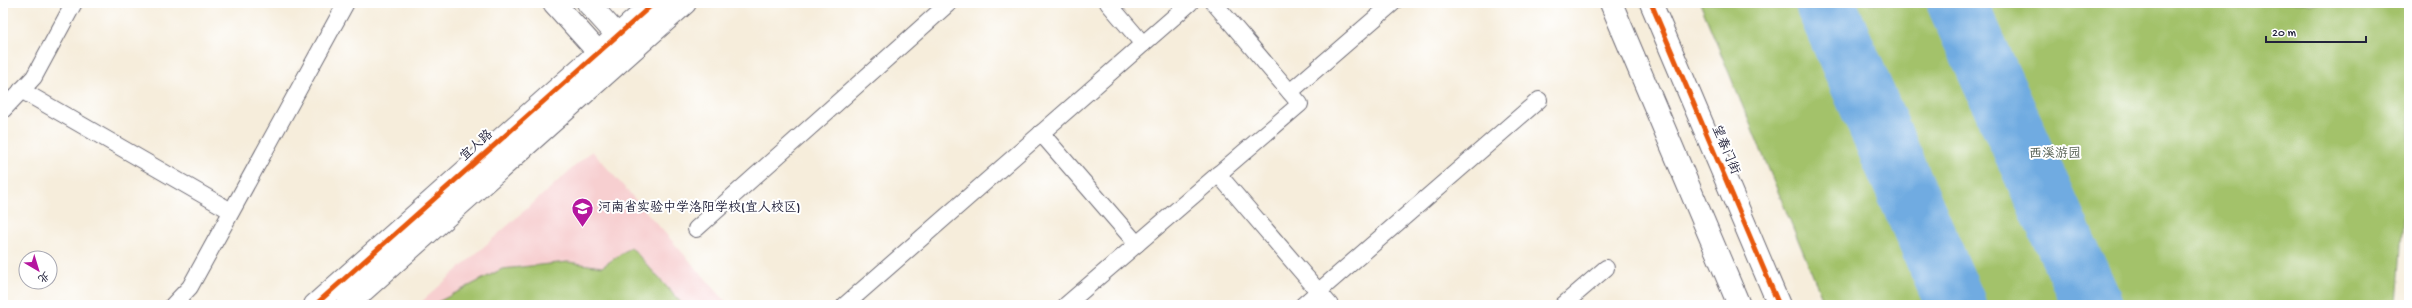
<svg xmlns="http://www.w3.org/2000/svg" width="2412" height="308" font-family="'Gochi Hand','LXGW WenKai TC',sans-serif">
	<rect width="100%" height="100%" fill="#fff"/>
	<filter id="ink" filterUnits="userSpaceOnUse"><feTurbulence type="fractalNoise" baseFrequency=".025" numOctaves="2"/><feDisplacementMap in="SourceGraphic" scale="8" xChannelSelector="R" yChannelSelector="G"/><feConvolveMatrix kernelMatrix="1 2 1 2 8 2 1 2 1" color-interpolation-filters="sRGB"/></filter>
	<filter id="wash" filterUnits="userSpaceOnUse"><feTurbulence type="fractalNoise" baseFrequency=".012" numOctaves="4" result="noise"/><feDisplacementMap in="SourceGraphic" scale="16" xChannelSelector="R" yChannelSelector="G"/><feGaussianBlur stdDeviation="0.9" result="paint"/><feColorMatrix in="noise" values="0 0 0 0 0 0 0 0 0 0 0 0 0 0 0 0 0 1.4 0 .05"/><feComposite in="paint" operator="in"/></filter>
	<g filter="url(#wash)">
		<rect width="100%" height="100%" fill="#f6eddb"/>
		<!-- built -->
		<polygon fill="#f7cfd0" points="592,151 729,305 418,305"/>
		<!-- green -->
		<g fill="#a3c26b" stroke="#627253">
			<polygon points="1700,3 2409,3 2409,131 2397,305 1825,305"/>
			<polygon points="631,247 683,305 432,305 502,269 568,262 602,267"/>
		</g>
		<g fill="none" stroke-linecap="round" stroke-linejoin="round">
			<!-- river -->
			<g stroke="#70abe1" stroke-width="60">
				<polyline points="1825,3 1956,305"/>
				<polyline points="1957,3 2093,305"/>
			</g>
		</g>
	</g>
	<g filter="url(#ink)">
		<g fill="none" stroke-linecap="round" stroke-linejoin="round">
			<defs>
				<g id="service">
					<polyline points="1108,3 1143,44 1190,3"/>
					<polyline points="21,90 231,211"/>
					<polyline points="1290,92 1393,3"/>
					<polyline points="3,110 34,77 74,3"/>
					<polyline points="1041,133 1137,244 1300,104 1214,3"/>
					<polyline points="1218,174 1330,305"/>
					<polyline points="696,229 949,3"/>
					<polyline points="173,305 190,287 346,3"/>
					<polyline points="845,305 1143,44"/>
					<polyline points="1066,305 1137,244"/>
					<polyline points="1303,305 1539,100"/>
					<polyline points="1563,305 1606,268"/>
				</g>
				<g id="minor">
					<polyline points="554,3 608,63"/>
					<polyline points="588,3 628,47"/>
					<polyline points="315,305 654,3"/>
					<polyline points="347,305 685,3"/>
				</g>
				<g id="tertiary">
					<polyline points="1611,3 1739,305"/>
					<polyline points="1651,3 1779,305"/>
				</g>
			</defs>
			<!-- service casing -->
			<use href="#service" stroke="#6c6973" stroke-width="18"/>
			<!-- minor casing -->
			<use href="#minor" stroke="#6c6973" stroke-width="24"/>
			<!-- tertiary casing -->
			<use href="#tertiary" stroke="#6c6973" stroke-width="24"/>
			<!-- service -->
			<use href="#service" stroke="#fff" stroke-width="16"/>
			<!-- minor -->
			<use href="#minor" stroke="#fff" stroke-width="22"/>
			<!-- tertiary -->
			<use href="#tertiary" stroke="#fff" stroke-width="22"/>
			<defs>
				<g id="cycleway">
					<polyline points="1651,3 1779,305"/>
					<polyline points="315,305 654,3"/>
				</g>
			</defs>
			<!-- cycleway casing -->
			<use href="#cycleway" stroke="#fff" stroke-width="8"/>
			<!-- cycleway -->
			<use href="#cycleway" stroke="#e8590c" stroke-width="5"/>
		</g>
	</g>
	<!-- icons -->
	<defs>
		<symbol id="school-pin" viewBox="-11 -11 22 30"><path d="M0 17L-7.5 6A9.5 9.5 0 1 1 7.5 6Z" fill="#b5179e" stroke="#fff"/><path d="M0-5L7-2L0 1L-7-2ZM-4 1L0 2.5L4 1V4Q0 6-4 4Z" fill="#fff"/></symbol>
	</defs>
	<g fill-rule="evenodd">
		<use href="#school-pin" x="570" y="196" width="25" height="34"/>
	</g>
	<g text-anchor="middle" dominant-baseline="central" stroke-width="4" stroke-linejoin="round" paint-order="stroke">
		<!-- street labels -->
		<g font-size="13" fill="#22223b" stroke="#fff">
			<text transform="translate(477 146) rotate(-42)">宜人路</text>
			<text transform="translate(1725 150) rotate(67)">望春门街</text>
		</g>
		<!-- park labels -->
		<g font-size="13" fill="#4f5a4c" stroke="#fff">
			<text x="2055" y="154">西溪游园</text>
		</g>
		<!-- poi labels -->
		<g font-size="13" fill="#22223b" stroke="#fff" text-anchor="start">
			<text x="598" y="208">河南省实验中学洛阳学校(宜人校区)</text>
		</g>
	</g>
	<!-- margin -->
	<rect width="2412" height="308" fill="none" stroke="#fff" stroke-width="16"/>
	<!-- north arrow -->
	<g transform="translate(38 270) rotate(142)"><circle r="19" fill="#ffffff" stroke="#a7a7b1"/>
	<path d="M0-3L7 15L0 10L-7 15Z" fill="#b5179e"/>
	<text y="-6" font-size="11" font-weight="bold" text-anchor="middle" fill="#22223b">北</text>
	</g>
	<!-- scale -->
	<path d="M2266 36v6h100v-6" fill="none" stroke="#22223b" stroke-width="2"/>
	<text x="2272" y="36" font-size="12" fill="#22223b" stroke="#ffffff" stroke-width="3" paint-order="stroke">20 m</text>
</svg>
